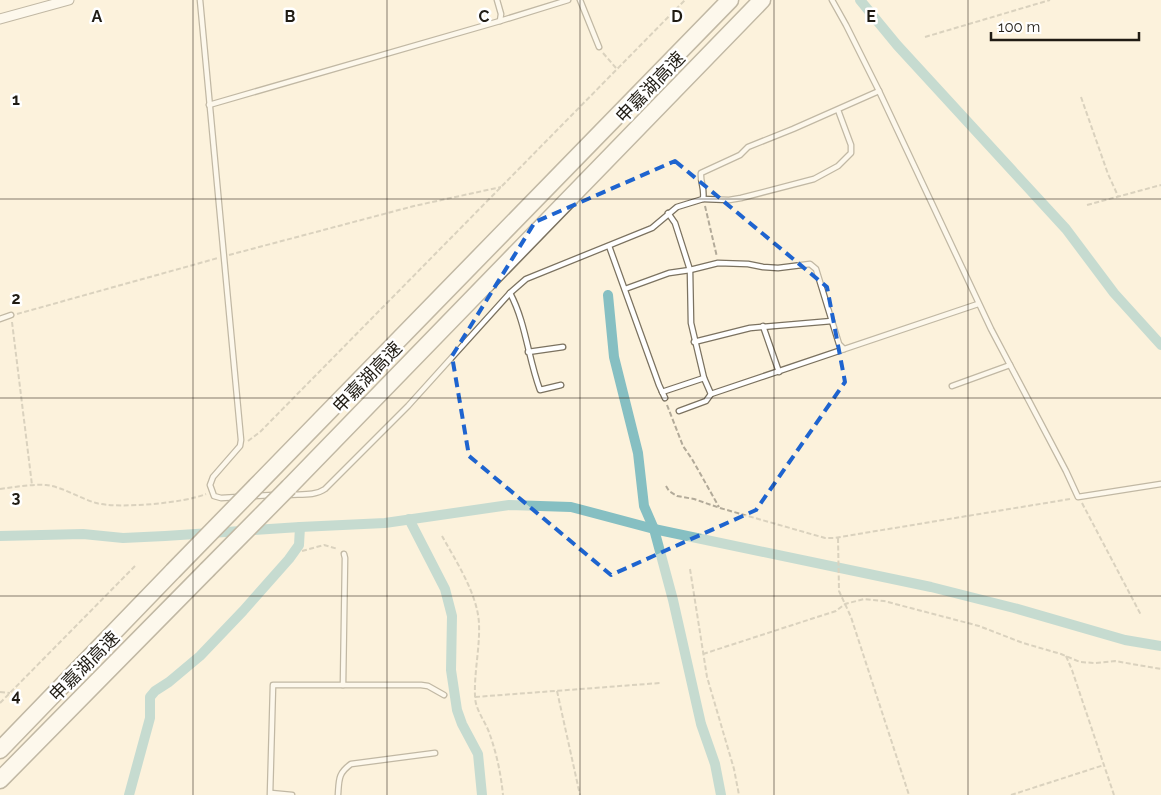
<svg xmlns="http://www.w3.org/2000/svg" width="1161" height="795" font-family="Raleway,'Noto Sans SC',sans-serif">
	<rect width="100%" height="100%" fill="#fcf2dc"/>
	<g fill="none" stroke-linecap="round" stroke-linejoin="round">
		<!-- canal -->
		<g stroke="#86bfc2" stroke-width="10">
			<polyline points="860,0 897,45 1066,229 1114,293 1161,345"/>
			<polyline points="608,295 614,357 638,453 644,506 654,529 673,600 701,724 715,764 721,795"/>
			<polyline points="409,519 445,589 452,616 451,670 457,710 462,724 478,754 482,795"/>
			<polyline points="0,536 83,534 123,538 165,536 300,527 385,523 509,505 571,507 654,529 931,587 1014,608 1125,640 1161,646"/>
			<polyline points="129,795 150,718 150,697 155,691 169,682 200,656 243,611 289,559 299,545 300,527"/>
		</g>
		<defs>
			<g id="service">
				<polyline points="200,0 241,440 240,446 213,477 210,485 214,496 221,498 238,497"/>
				<polyline points="497,0 501,14 500,21"/>
				<polyline points="580,0 599,47"/>
				<polyline points="832,0 846,25 879,91 991,329 1066,471 1078,497 1161,484"/>
				<polyline points="209,105 500,21 568,0"/>
				<polyline points="703,199 729,200 741,198 814,179 838,166 851,153 851,145 838,110"/>
				<polyline points="668,213 675,223 690,270 691,323 704,378 711,394"/>
				<polyline points="609,246 659,385 665,398"/>
				<polyline points="625,289 669,273 690,270 718,263 748,264 763,267 778,268 810,264 816,269 839,344 844,349"/>
				<path d="M510,293C526,323 528,358 540,390L561,385"/>
				<polyline points="0,319 11,315"/>
				<polyline points="763,326 779,372"/>
				<polyline points="694,342 750,328 832,321"/>
				<polyline points="528,352 563,347"/>
				<polyline points="952,386 1010,365"/>
				<polyline points="662,392 704,378"/>
				<polyline points="679,411 706,401 711,394 978,304"/>
				<path d="M288,495C301,494 315,496 325,489L408,406L510,293L526,279L652,228L677,207L703,199C705,189 700,182 701,173L740,155L748,147L793,129L879,91"/>
				<polyline points="253,496 273,495"/>
				<polyline points="343,685 345,558 344,554"/>
				<polyline points="271,793 292,795"/>
				<polyline points="270,795 273,685 421,685 428,686 444,695"/>
				<path d="M338,795C339,780 338,773 351,764L435,753"/>
			</g>
			<polyline id="minor" points="0,19 69,0"/>
			<g id="motorway">
				<polyline points="256,486 730,0"/>
				<polyline points="289,487 762,0"/>
				<polyline points="0,750 173,571"/>
				<polyline points="0,780 207,570"/>
			</g>
		</defs>
		<!-- service casing -->
		<use href="#service" stroke="#7b7260" stroke-width="7"/>
		<!-- minor casing -->
		<use href="#minor" stroke="#7b7260" stroke-width="11"/>
		<!-- motorway casing -->
		<use href="#motorway" stroke="#7b7260" stroke-width="19"/>
		<!-- path -->
		<g stroke="#b2aa99" stroke-width="2" stroke-dasharray="5 2.5" stroke-linecap="butt">
			<polyline points="925,37 1050,0"/>
			<polyline points="603,53 616,68"/>
			<polyline points="1081,97 1108,174 1118,196"/>
			<polyline points="1087,205 1161,185"/>
			<polyline points="705,206 717,257"/>
			<polyline points="229,255 414,206 501,187"/>
			<polyline points="17,314 218,258"/>
			<polyline points="12,322 32,485"/>
			<polyline points="667,405 683,446 692,459 719,507"/>
			<polyline points="248,441 260,432 685,0"/>
			<polyline points="666,486 669,491 677,496 694,499 720,508 825,538 834,538 1070,499"/>
			<path d="M0,489C15,487 31,484 46,485C63,487 79,498 96,503C118,509 185,503 206,494"/>
			<polyline points="1082,503 1141,615"/>
			<path d="M442,536C456,561 478,595 479,624C480,648 474,672 475,696C475,710 486,722 490,735C497,755 501,775 503,795"/>
			<polyline points="838,538 839,591 851,617 909,795"/>
			<polyline points="302,551 324,545 338,549"/>
			<polyline points="690,569 707,677 734,769 739,795"/>
			<polyline points="703,654 811,619 836,611 845,604 864,599 884,601 979,626 1023,643 1061,654 1080,662 1095,663 1115,661 1161,669"/>
			<polyline points="1066,656 1072,670 1114,795"/>
			<polyline points="557,691 580,795"/>
			<polyline points="0,692 10,693"/>
			<polyline points="475,697 660,683"/>
			<polyline points="0,703 135,566"/>
			<polyline points="1011,795 1104,765"/>
		</g>
		<!-- service -->
		<use href="#service" stroke="#fff" stroke-width="4.5"/>
		<!-- minor -->
		<use href="#minor" stroke="#fff" stroke-width="9"/>
		<!-- motorway -->
		<use href="#motorway" stroke="#fff" stroke-width="16"/>
		<defs>
			<g id="motorway-bridge">
				<polyline points="207,570 289,487"/>
				<polyline points="173,571 256,486"/>
			</g>
		</defs>
		<!-- motorway-bridge casing -->
		<use href="#motorway-bridge" stroke="#7b7260" stroke-width="19" stroke-linecap="butt"/>
		<!-- motorway-bridge -->
		<use href="#motorway-bridge" stroke="#fff" stroke-width="16"/>
	</g>
	<!-- marked area -->
	<path d="M0 0H1161V795H0ZM675,161L827,287L845,382L756,510L611,575L469,456L452,356L535,222Z" fill="#fcf2dc" fill-opacity=".55" fill-rule="evenodd"/>
	<path fill="none" stroke="#1e64cf" stroke-width="4" stroke-dasharray="10 6" stroke-linejoin="round" d="M675,161L827,287L845,382L756,510L611,575L469,456L452,356L535,222Z"/>
	<!-- grid -->
	<path fill="none" stroke="#201c14" stroke-width="1" stroke-opacity="0.55" d="M193,0V795M387,0V795M580,0V795M774,0V795M968,0V795M0,199H1161M0,398H1161M0,596H1161"/>
	<g text-anchor="middle" dominant-baseline="central" stroke-width="5" stroke-linejoin="round" paint-order="stroke">
		<!-- street labels -->
		<g font-size="18" fill="#201c14" stroke="#fff">
			<text transform="translate(650 87) rotate(-46)">申嘉湖高速</text>
			<text transform="translate(367 377) rotate(-46)">申嘉湖高速</text>
			<text transform="translate(84 666) rotate(-45)">申嘉湖高速</text>
		</g>
	</g>
	<g font-size="16" text-anchor="middle" font-weight="bold" fill="#201c14" stroke="#fff" stroke-width="5" stroke-linejoin="round" paint-order="stroke">
		<text x="97" y="22">A</text>
		<text x="290" y="22">B</text>
		<text x="484" y="22">C</text>
		<text x="677" y="22">D</text>
		<text x="871" y="22">E</text>
		<text x="16" y="105">1</text>
		<text x="16" y="304">2</text>
		<text x="16" y="503">3</text>
		<text x="16" y="701">4</text>
	</g>
	<!-- scale -->
	<path d="M991 32v8h148v-8" fill="none" stroke="#201c14" stroke-width="2.5"/>
	<text x="998" y="32" font-size="15" fill="#201c14" stroke="#ffffff" stroke-width="4" paint-order="stroke">100 m</text>
</svg>
